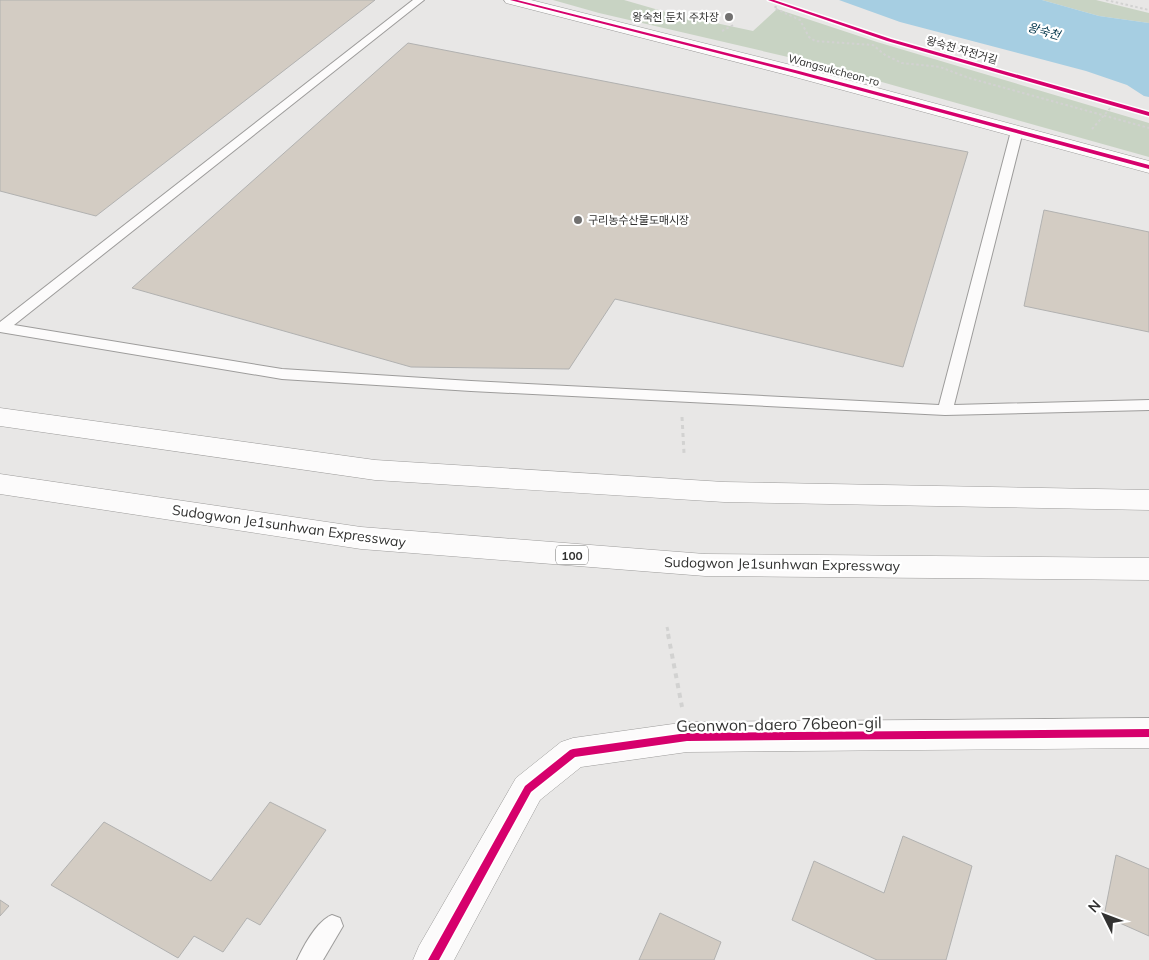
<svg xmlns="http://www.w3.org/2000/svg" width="1149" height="960" font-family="Mulish,'Noto Sans KR',sans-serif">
	<rect width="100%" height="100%" fill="#e8e7e6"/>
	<!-- green -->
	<g fill="#c8d3c3">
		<polygon points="553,0 624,0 669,13 753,31 777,9 877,42 1149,123 1149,157 814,63 599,13"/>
		<polygon points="1042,0 1096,0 1149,13 1149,23 1099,16"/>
	</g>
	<!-- water -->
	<polygon fill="#a6cee2" points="839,0 1042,0 1099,16 1149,23 1149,97 1144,96 1127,85 1086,71 900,22"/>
	<!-- building -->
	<g fill="#d3ccc3" stroke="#b1b1b0">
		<polygon points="0,0 375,0 96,216 0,191"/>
		<polygon points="408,43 968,152 903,367 615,299 569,369 411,367 132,288"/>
		<polygon points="1044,210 1149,232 1149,332 1024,306"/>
		<polygon points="270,802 326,830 260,925 247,918 223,952 194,936 178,958 51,885 104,822 211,881"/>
		<polygon points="903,836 972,866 946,960 877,960 792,920 814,861 884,893"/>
		<polygon points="1116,855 1149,869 1149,936 1104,916"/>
		<polygon points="0,900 9,906 0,916"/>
		<polygon points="660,913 721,942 714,960 639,960"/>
	</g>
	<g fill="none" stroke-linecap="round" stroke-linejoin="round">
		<defs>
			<g id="service">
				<polygon points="413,0 424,0 14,325 282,369 471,381 939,405 1011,131 1017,128 1023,131 954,405 1149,400 1149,410 945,415 471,391 282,379 0,332 0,322"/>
				<path d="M332,915L340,918L343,926L323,960H297C304,945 317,921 332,915Z"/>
			</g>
			<g id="tertiary">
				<polygon points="504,0 531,0 803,68 1149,161 1149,173 791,76 506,3"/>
				<polygon points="1149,718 1149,748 687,752 581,767 540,800 454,960 413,960 419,946 516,778 561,742 573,738 687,722"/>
			</g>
			<g id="motorway">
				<polygon points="0,408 375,460 724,482 1149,490 1149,510 724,502 375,480 0,426"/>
				<polygon points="0,474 361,527 705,554 1149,558 1149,580 705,576 361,549 0,494"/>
			</g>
		</defs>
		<!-- service casing -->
		<use href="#service" stroke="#9d9c9b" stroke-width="2"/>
		<!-- tertiary casing -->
		<use href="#tertiary" stroke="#9d9c9b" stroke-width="1"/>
		<!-- motorway casing -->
		<use href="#motorway" stroke="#9d9c9b" stroke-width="1"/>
		<!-- path-far2 -->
		<g stroke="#d2d2d1" stroke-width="2" stroke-dasharray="2.5 2.5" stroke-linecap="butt">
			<polyline points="1106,0 1149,10"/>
			<polyline points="781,4 774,8 800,20 809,37 815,41 873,45 885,55 902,63 940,67 969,78 1149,128"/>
			<polyline points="722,31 735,24"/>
			<polyline points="1092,129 1113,105"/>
		</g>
		<!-- path-far1 -->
		<g stroke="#d2d2d1" stroke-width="3" stroke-dasharray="4 4" stroke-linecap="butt">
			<polyline points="682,417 684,453"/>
			<polyline points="667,627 669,635"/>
		</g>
		<!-- path -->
		<polyline stroke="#d2d2d1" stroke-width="4" stroke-dasharray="5 5" stroke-linecap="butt" points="668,634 682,707"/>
		<!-- service -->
		<use href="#service" fill="#fcfbfb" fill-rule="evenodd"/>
		<!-- tertiary -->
		<use href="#tertiary" fill="#fcfbfb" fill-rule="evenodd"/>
		<!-- motorway -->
		<use href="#motorway" fill="#fcfbfb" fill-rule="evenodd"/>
		<defs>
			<g id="cycleway">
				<polygon points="510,0 517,0 799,71 1149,165 1149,169 795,73"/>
				<polygon points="768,0 774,0 891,39 1149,112 1149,116 887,41"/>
				<polygon points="1149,729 1149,737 687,741 575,757 531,792 439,960 428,960 525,786 570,750 573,749 687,733"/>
			</g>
		</defs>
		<!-- cycleway casing -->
		<use href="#cycleway" stroke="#fff" stroke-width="3"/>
		<!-- cycleway -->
		<use href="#cycleway" fill="#d6006c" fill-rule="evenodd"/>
	</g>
	<!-- markers -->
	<g fill="#727170" stroke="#fff" stroke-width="2">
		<circle cx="729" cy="17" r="5"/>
		<circle cx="578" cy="220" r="5"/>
	</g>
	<g text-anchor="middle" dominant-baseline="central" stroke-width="4.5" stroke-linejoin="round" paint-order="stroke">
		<!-- far-poi labels -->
		<g font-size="11" fill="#323231" stroke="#fff" text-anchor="end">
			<text x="719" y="17">왕숙천 둔치 주차장</text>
			<text x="588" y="220" text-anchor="start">구리농수산물도매시장</text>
		</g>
		<!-- far-street labels -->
		<g font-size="11" fill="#323231" stroke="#fff">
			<text transform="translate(962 50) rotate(16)">왕숙천 자전거길</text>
			<text transform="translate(834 70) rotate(15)">Wangsukcheon-ro</text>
		</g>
		<!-- far-water labels -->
		<g font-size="12" font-style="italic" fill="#03364b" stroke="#fff">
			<text transform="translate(1044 31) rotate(16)">왕숙천</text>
		</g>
		<!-- shield labels -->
		<rect fill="#fff" stroke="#70706f" stroke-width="1" x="556" y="545.5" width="32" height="19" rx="4"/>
		<g font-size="12" font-weight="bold" fill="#323231">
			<text x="572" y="555">100</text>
		</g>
		<!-- street labels -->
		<g font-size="14" fill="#323231" stroke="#fff">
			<text transform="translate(289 526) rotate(8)">Sudogwon Je1sunhwan Expressway</text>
			<text transform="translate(782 564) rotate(1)">Sudogwon Je1sunhwan Expressway</text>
		</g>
		<!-- near-street labels -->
		<g font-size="16" fill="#323231" stroke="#fff">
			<text transform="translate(779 724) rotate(-1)">Geonwon-daero 76beon-gil</text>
		</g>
	</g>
	<!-- north arrow -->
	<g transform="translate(1104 915) rotate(312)" stroke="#ffffff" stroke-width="4" paint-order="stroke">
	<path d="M0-4L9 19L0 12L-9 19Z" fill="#323231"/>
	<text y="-8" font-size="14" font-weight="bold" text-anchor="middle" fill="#323231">N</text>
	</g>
</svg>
